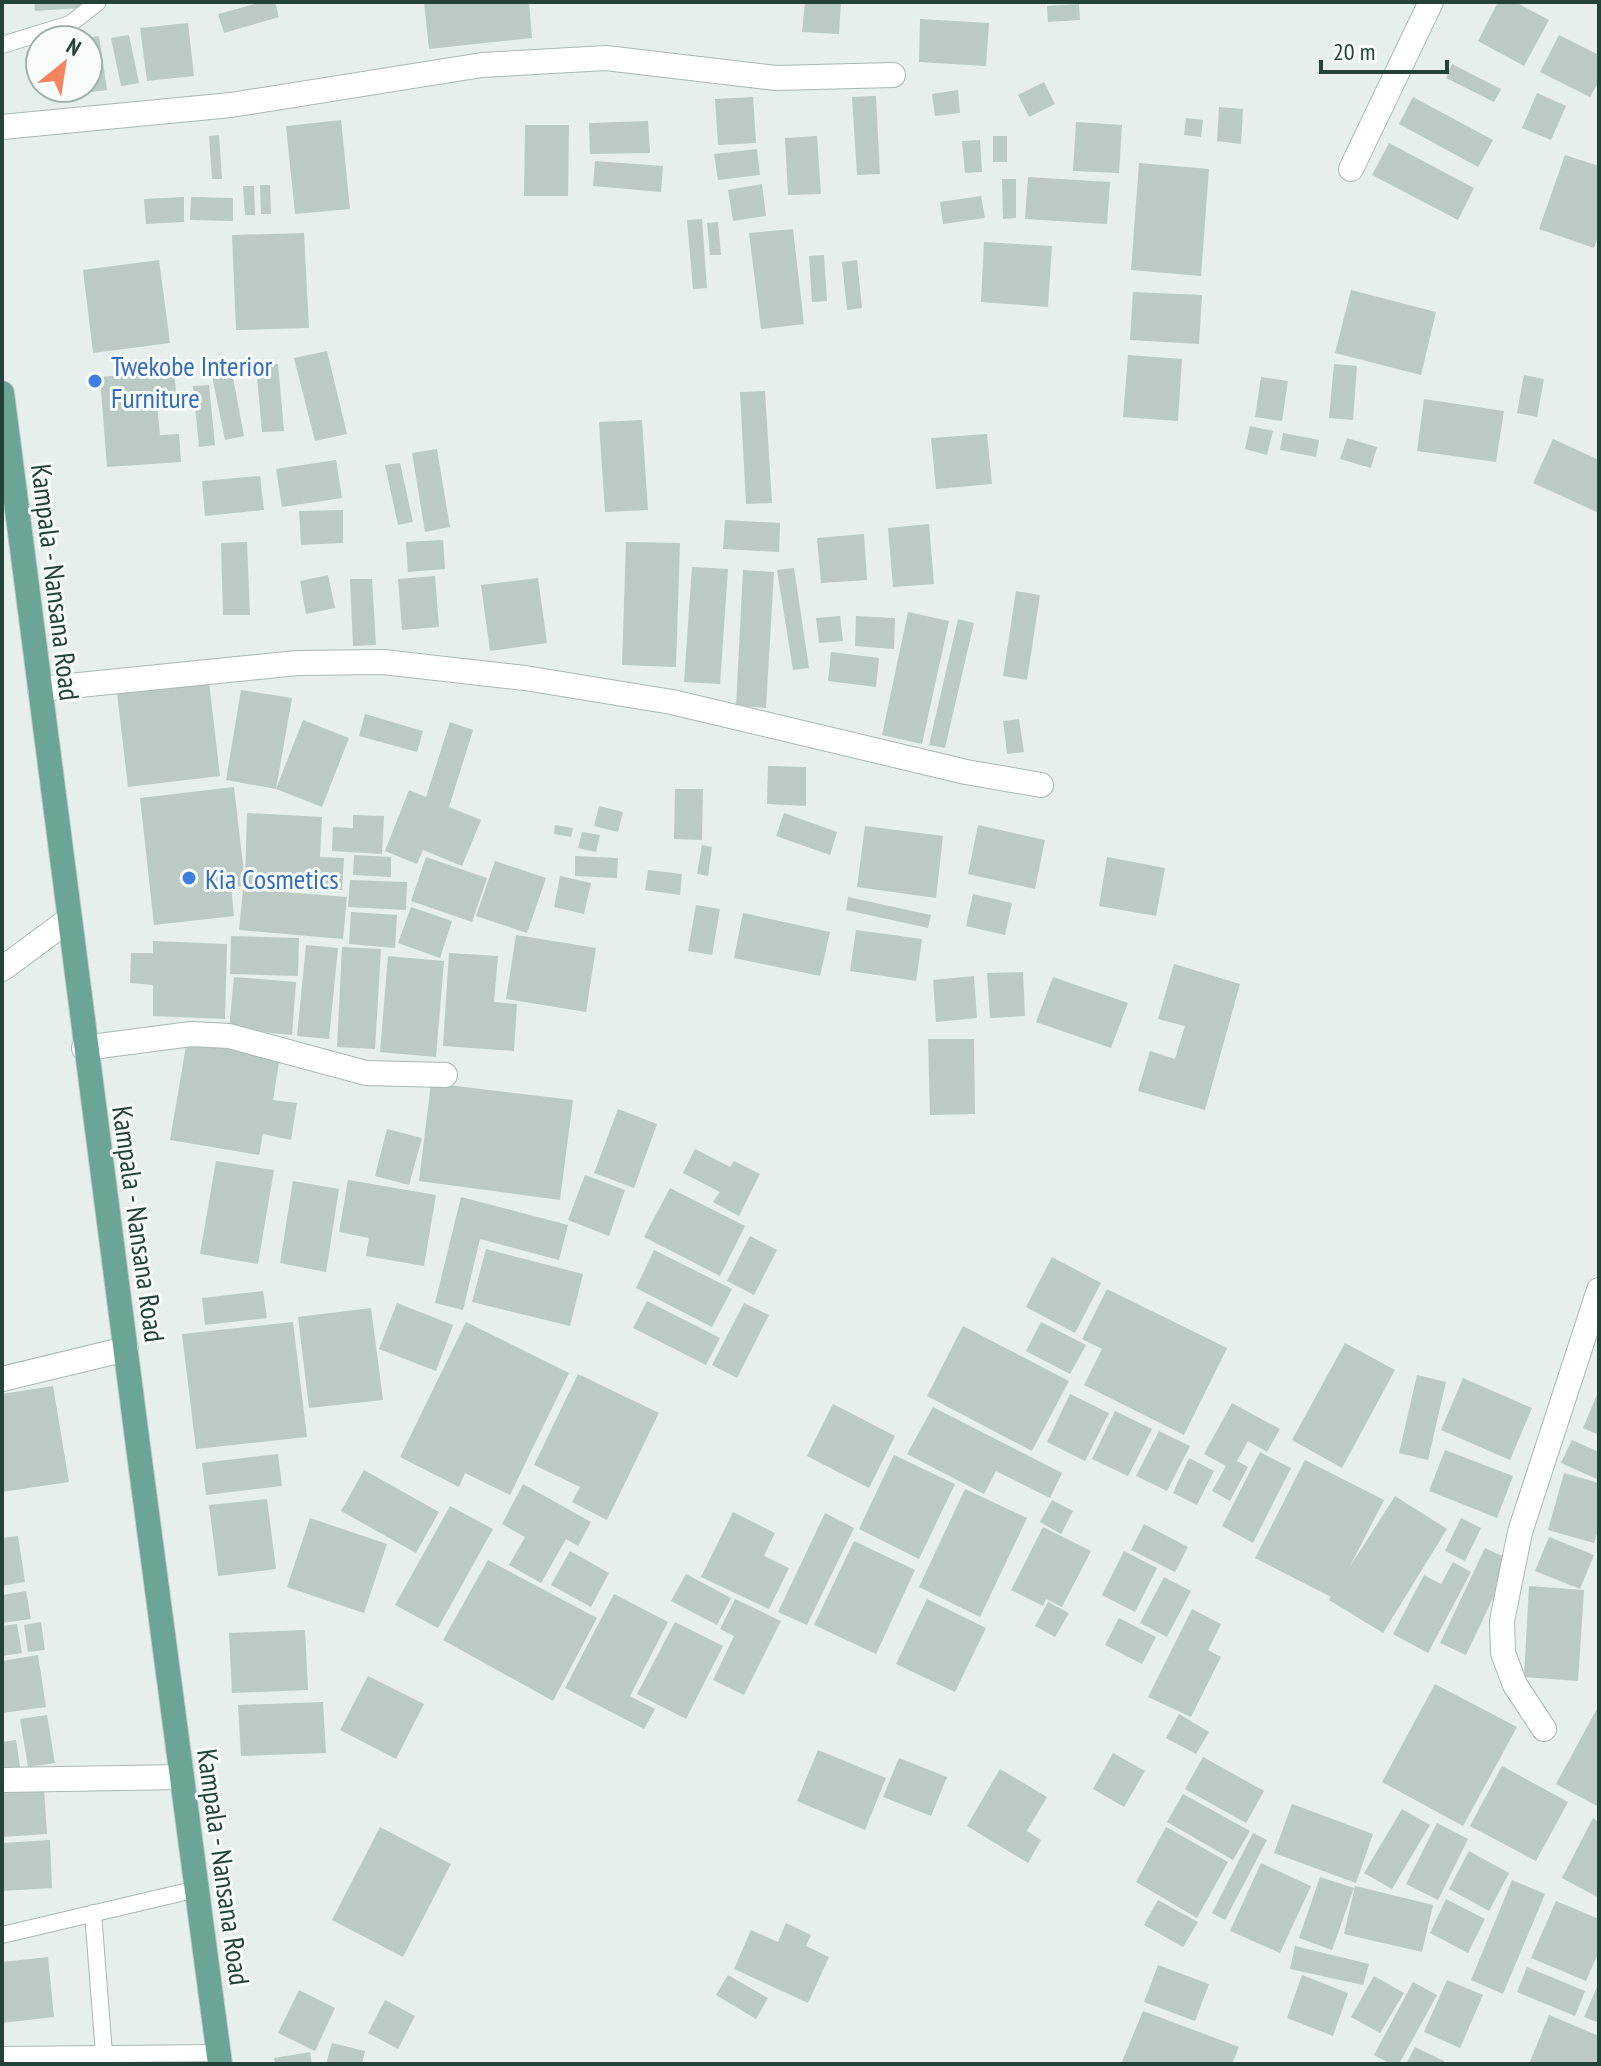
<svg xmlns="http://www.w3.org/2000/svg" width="1601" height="2066" font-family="'PT Sans Narrow',sans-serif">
	<rect width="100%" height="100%" fill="#e6efeb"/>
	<!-- building -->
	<g fill="#bbcac4">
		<polygon points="34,2 81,2 81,8 35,11"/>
		<polygon points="262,2 275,2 279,17 224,33 218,14"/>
		<polygon points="424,2 529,2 532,38 429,49"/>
		<polygon points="805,2 841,2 839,34 802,32"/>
		<polygon points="1498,2 1515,2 1549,20 1524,66 1478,41"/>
		<polygon points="1079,4 1080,20 1048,22 1047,6"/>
		<polygon points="920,19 989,23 986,66 919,62"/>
		<polygon points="188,23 194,76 147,81 140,28"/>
		<polygon points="129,35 139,83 121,86 111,38"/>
		<polygon points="1559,35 1599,55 1599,81 1590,97 1540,72"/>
		<polygon points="99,36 107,90 66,95 65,88 88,88 88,38"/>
		<polygon points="1452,64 1501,89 1494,102 1446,78"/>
		<polygon points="1044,82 1055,104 1029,117 1018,95"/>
		<polygon points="958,90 960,113 935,116 932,94"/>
		<polygon points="1537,93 1566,106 1551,140 1522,128"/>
		<polygon points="876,96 880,174 857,175 852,97"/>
		<polygon points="753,97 756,143 718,145 715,99"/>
		<polygon points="1413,97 1493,140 1478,167 1399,124"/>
		<polygon points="1219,107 1243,109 1241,144 1217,141"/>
		<polygon points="1186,118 1203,120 1201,137 1184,135"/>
		<polygon points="341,120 350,209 295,214 286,126"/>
		<polygon points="648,121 650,153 590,154 589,123"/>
		<polygon points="1076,122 1122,125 1119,173 1073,171"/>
		<polygon points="525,125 569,125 568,196 524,196"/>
		<polygon points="219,135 222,179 212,179 209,136"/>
		<polygon points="817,136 821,194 788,195 785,138"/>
		<rect x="993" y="136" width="14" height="26"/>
		<polygon points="980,140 982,172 965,173 962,141"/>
		<polygon points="1389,143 1474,188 1458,220 1372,175"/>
		<polygon points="757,149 760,175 718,180 714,154"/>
		<polygon points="1565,155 1599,166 1599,234 1594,248 1539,229"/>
		<polygon points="595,161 663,166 661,192 593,186"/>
		<polygon points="1139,163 1209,169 1201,276 1131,270"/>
		<polygon points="1028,177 1110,182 1107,224 1025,219"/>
		<polygon points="1002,179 1016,179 1016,218 1003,219"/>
		<polygon points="762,184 766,216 733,221 728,190"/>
		<polygon points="260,185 270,185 271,214 261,214"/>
		<polygon points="243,186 254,186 255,215 245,215"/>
		<polygon points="981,196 985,218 943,224 940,202"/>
		<polygon points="184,197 184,222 146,224 144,199"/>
		<polygon points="191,197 233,198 233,221 190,220"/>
		<polygon points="702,219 707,288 693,289 687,220"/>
		<polygon points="718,222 721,255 710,255 707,223"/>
		<polygon points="793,229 804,324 761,329 749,233"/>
		<polygon points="304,233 309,328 236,330 232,235"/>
		<polygon points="984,242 1052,246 1048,307 981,302"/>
		<polygon points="824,255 827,301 812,302 809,256"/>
		<polygon points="159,260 170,343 93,353 83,270"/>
		<polygon points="857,260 862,308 847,310 842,262"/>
		<polygon points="1351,290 1436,312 1421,375 1335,353"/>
		<polygon points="1133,292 1202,295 1199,344 1130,340"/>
		<polygon points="327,351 347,434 315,441 294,358"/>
		<polygon points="1128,355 1182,359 1178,421 1123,417"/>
		<polygon points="278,364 284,431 262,432 256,366"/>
		<polygon points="1334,364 1357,366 1353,420 1329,418"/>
		<polygon points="174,371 176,392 156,394 160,435 179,434 181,462 107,467 100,377"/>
		<polygon points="232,372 244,436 225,440 212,376"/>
		<polygon points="1524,375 1544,379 1537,417 1517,413"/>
		<polygon points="1261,377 1288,381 1282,421 1255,417"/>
		<polygon points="209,385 215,445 199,447 193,386"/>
		<polygon points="765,391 772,503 746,504 740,392"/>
		<polygon points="1424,399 1504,411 1496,462 1417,451"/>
		<polygon points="642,420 648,510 605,512 599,422"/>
		<polygon points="1250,426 1273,431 1267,455 1245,449"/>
		<polygon points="1283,433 1319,440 1316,457 1280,450"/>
		<polygon points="987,434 992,484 936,489 931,438"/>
		<polygon points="1347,438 1377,447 1371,468 1340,459"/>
		<polygon points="1553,439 1599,460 1599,513 1533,483"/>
		<polygon points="437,449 450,527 425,532 412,453"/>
		<polygon points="336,460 342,498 282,507 276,469"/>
		<polygon points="400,463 413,522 398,525 385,465"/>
		<polygon points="260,476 264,510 205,516 202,481"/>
		<polygon points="343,510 343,543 301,545 299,511"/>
		<polygon points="725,520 780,523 779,552 723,549"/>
		<polygon points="929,524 934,584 893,587 888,528"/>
		<polygon points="864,534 867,580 821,583 817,538"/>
		<polygon points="443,540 445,569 408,572 406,542"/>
		<polygon points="247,542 250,615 223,615 221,543"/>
		<polygon points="626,542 680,543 676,667 622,665"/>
		<polygon points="692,567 728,569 720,684 684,682"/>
		<polygon points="794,568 809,668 793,670 777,570"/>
		<polygon points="743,570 774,572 766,708 736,706"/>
		<polygon points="328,575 335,608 306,614 300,581"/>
		<polygon points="435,576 439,627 402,630 398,579"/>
		<polygon points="538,578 547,643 490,651 481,585"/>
		<polygon points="350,579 372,579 376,645 353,646"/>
		<polygon points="1016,591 1040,595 1027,680 1003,676"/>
		<polygon points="908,612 949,621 922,744 882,735"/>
		<polygon points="840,616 843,641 819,643 816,618"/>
		<polygon points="856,616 895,618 894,649 855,646"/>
		<polygon points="958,619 974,623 945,748 929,745"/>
		<polygon points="831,652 879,658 876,687 828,681"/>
		<polygon points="209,682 220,776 128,787 117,693"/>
		<polygon points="241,690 292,698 276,789 226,780"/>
		<polygon points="365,714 423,731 417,752 359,736"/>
		<polygon points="1019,719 1024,752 1007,754 1003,721"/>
		<polygon points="303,720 349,738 322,807 276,789"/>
		<polygon points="450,722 473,730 449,807 481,820 462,866 423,850 417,864 385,851 409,790 426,797"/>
		<polygon points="768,766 806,767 806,806 767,804"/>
		<polygon points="234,787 245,881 247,813 322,817 320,857 344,858 342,890 231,886 234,916 154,925 140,798"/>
		<polygon points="675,789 703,789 702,840 674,839"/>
		<polygon points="599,806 623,812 618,832 594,826"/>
		<polygon points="784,813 837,832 830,855 776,836"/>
		<polygon points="353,815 384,816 382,854 332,851 333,827 353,828"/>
		<polygon points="555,825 573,828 571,837 554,834"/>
		<polygon points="978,825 1045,840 1035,889 968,874"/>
		<polygon points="865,826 943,836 936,898 857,887"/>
		<polygon points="582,832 600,835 596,852 578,848"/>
		<polygon points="702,845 712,847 708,876 697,874"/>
		<polygon points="354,855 391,857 391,877 353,875"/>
		<polygon points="575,856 618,858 617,878 575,876"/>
		<polygon points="426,857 487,878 472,922 411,901"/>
		<polygon points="1107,857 1165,868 1156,916 1099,906"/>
		<polygon points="495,861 546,878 527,933 476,916"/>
		<polygon points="648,870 682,874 680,895 645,890"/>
		<polygon points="560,876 591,883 584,914 554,907"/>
		<polygon points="350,880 407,882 406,910 348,907"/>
		<polygon points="243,889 347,897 343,939 239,930"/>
		<polygon points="973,894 1012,903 1005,935 966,926"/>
		<polygon points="848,897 931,915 928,928 846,910"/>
		<polygon points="696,905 720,909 712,955 688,951"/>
		<polygon points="411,907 452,921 440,958 398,943"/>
		<polygon points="351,912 397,915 395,948 349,944"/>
		<polygon points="743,913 830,932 820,976 734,958"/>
		<polygon points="856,930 922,939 916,981 850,971"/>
		<polygon points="516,935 596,948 586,1012 506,999"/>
		<polygon points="231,936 299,938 298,976 230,974"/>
		<polygon points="153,941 227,944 225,1019 153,1016 153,985 130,983 131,953 153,953"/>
		<polygon points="306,945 338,948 329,1039 297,1036"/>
		<polygon points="342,947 381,949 375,1049 337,1047"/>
		<polygon points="449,953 498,956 494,1002 517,1004 514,1051 443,1046"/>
		<polygon points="388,956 444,961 436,1057 380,1052"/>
		<polygon points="1174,964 1240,984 1205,1110 1138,1091 1150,1051 1175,1059 1185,1026 1158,1019"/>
		<polygon points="1023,972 1025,1016 990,1018 987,973"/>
		<polygon points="974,976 977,1018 936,1022 933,980"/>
		<polygon points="234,977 296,982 292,1035 229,1029"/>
		<polygon points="1053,977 1128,1003 1111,1048 1036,1022"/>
		<polygon points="928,1039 974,1039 975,1114 930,1115"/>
		<polygon points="187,1040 280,1056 273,1100 297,1103 291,1140 263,1134 259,1155 170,1140"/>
		<polygon points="431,1083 573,1100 560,1200 419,1181"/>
		<polygon points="618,1109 657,1124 634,1188 594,1173"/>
		<polygon points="387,1129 422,1138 409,1185 375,1176"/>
		<polygon points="695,1149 730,1167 734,1161 760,1174 739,1216 713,1202 720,1192 683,1173"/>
		<polygon points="216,1161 274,1170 258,1264 200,1254"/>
		<polygon points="585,1175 625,1190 609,1236 568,1220"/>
		<polygon points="348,1180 436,1195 424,1266 366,1256 369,1238 339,1232"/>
		<polygon points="293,1181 339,1189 326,1272 280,1263"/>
		<polygon points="670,1188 745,1226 720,1276 644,1237"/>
		<polygon points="461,1197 568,1225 559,1260 480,1239 463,1310 435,1303"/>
		<polygon points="750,1236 777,1250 754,1295 727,1281"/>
		<polygon points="486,1249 583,1274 570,1326 472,1302"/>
		<polygon points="654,1250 732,1289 712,1327 636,1288"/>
		<polygon points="1052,1257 1101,1283 1075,1333 1026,1307"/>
		<polygon points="1107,1289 1227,1348 1184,1435 1084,1385 1102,1349 1082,1339"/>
		<polygon points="263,1291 267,1318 205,1325 202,1298"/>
		<polygon points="647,1301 720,1338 706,1365 633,1328"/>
		<polygon points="397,1303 453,1325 436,1371 379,1349"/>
		<polygon points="744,1303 769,1315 737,1378 712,1365"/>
		<polygon points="371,1308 383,1400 309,1408 298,1317"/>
		<polygon points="293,1322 307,1437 196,1449 182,1334"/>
		<polygon points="466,1322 569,1373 510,1495 465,1473 459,1487 400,1457"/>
		<polygon points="1041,1322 1086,1345 1070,1374 1026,1351"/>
		<polygon points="963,1326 1069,1381 1032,1451 927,1396"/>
		<polygon points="1345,1343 1395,1370 1342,1468 1292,1440"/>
		<polygon points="578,1374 659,1413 607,1520 572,1502 580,1487 534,1465"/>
		<polygon points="1417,1375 1446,1382 1428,1460 1399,1453"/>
		<polygon points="1463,1378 1532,1408 1510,1460 1441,1430"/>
		<polygon points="53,1386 69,1482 2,1492 2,1394"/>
		<polygon points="1599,1390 1599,1435 1583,1428"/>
		<polygon points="1070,1394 1109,1413 1085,1461 1047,1442"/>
		<polygon points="1232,1403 1280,1429 1267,1452 1248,1441 1237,1461 1248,1467 1230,1501 1212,1491 1226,1466 1204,1454"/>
		<polygon points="833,1404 895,1436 869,1488 807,1456"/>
		<polygon points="933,1407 1062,1473 1050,1498 996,1471 984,1494 907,1454"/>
		<polygon points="1115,1411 1152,1429 1128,1476 1092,1459"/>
		<polygon points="1159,1431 1190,1446 1167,1491 1136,1476"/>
		<polygon points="1572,1440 1599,1452 1599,1480 1561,1463"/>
		<polygon points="1445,1450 1513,1476 1497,1518 1429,1491"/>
		<polygon points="1260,1452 1291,1468 1253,1543 1222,1526"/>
		<polygon points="278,1454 282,1486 206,1495 202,1463"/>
		<polygon points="894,1455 955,1484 919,1559 859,1529"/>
		<polygon points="1189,1458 1214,1471 1197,1505 1173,1493"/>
		<polygon points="1305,1460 1384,1500 1349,1568 1395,1496 1447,1529 1383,1633 1329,1600 1331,1597 1255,1558"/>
		<polygon points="364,1470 439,1512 416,1553 341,1511"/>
		<polygon points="1564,1473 1599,1483 1599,1527 1594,1543 1548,1530"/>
		<polygon points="523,1484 591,1522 578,1546 566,1539 541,1583 509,1565 525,1537 502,1524"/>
		<polygon points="965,1489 1027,1518 980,1617 919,1587"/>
		<polygon points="267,1499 276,1569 218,1576 209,1505"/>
		<polygon points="1052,1500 1073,1511 1061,1534 1040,1522"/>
		<polygon points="450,1506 493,1529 438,1628 395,1605"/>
		<polygon points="733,1512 775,1533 764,1556 789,1568 769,1609 701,1577"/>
		<polygon points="825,1513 854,1528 807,1625 778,1612"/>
		<polygon points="310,1518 387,1544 364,1613 287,1587"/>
		<polygon points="1461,1518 1481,1528 1465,1561 1445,1551"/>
		<polygon points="1144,1524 1188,1547 1175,1572 1131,1550"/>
		<polygon points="1043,1527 1091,1551 1062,1607 1046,1599 1043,1606 1011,1590"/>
		<polygon points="18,1536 25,1582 2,1586 2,1538"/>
		<polygon points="1549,1537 1594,1555 1580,1589 1535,1571"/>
		<polygon points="854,1541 915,1570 876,1654 814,1625"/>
		<polygon points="1485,1548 1511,1560 1466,1655 1440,1643"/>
		<polygon points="570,1551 609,1573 591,1607 551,1585"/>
		<polygon points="1124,1551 1157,1568 1135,1612 1102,1595"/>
		<polygon points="488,1560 597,1618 553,1701 443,1640"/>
		<polygon points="1453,1562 1471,1572 1428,1653 1393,1634 1424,1575 1441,1584"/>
		<polygon points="686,1574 731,1598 717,1625 671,1601"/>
		<polygon points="1164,1577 1191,1591 1167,1637 1140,1623"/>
		<polygon points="1529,1586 1584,1590 1578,1681 1524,1677"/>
		<polygon points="26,1591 31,1619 2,1623 2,1595"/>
		<polygon points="614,1594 668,1622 630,1696 655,1709 644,1729 565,1688"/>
		<polygon points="735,1599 781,1621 744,1695 713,1680 734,1636 720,1629"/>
		<polygon points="927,1599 986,1628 955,1692 896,1664"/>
		<polygon points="1048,1602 1069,1613 1055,1637 1035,1626"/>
		<polygon points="1192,1609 1221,1624 1208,1650 1221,1657 1191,1717 1148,1697"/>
		<polygon points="1119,1618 1156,1637 1142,1664 1105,1645"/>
		<polygon points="41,1622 45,1650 28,1652 24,1625"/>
		<polygon points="675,1622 723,1646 686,1719 637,1694"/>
		<polygon points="17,1624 22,1653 2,1656 2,1626"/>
		<polygon points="305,1630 308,1690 232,1693 229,1633"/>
		<polygon points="38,1655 46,1707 2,1713 2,1661"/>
		<polygon points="368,1676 424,1704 396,1759 340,1730"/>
		<polygon points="1435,1684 1517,1727 1463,1826 1382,1782"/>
		<polygon points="323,1702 326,1753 241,1756 238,1705"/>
		<polygon points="1599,1705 1599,1807 1556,1784"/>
		<polygon points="1179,1714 1209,1732 1196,1754 1166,1738"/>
		<polygon points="47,1715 55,1763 28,1767 20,1719"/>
		<polygon points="16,1740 20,1767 2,1770 2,1742"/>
		<polygon points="818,1750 886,1778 865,1830 797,1801"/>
		<polygon points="1113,1753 1145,1771 1124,1807 1093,1789"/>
		<polygon points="1203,1757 1264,1791 1246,1823 1185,1789"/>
		<polygon points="899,1758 947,1777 931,1816 883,1797"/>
		<polygon points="1502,1766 1568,1802 1536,1861 1470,1826"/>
		<polygon points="1000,1769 1047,1797 1027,1831 1041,1840 1028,1863 967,1826"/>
		<polygon points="44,1788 47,1834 2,1837 2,1790"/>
		<polygon points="1183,1794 1250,1831 1233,1860 1167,1822"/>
		<polygon points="1292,1804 1373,1834 1356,1883 1274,1853"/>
		<polygon points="1402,1809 1430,1825 1392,1889 1364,1873"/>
		<polygon points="1593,1818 1599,1822 1599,1898 1562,1878"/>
		<polygon points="1437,1823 1468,1839 1438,1900 1406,1884"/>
		<polygon points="380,1827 451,1864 403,1957 332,1920"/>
		<polygon points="1166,1827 1228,1862 1197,1918 1136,1882"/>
		<polygon points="1253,1833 1267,1840 1225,1920 1212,1913"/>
		<polygon points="50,1840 52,1888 2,1891 2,1843"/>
		<polygon points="1469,1851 1509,1873 1489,1911 1449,1889"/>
		<polygon points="1261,1863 1311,1886 1280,1953 1230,1931"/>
		<polygon points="1320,1877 1354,1888 1332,1950 1299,1938"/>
		<polygon points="1512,1880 1545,1894 1503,1994 1471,1980"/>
		<polygon points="1355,1886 1433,1905 1422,1952 1344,1934"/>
		<polygon points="1446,1899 1485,1919 1468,1953 1430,1933"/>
		<polygon points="1158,1900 1198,1922 1183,1947 1144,1925"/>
		<polygon points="1556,1901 1599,1919 1599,1951 1586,1981 1531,1958"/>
		<polygon points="786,1923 811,1935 806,1946 829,1957 808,2003 734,1969 751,1930 778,1942"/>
		<polygon points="1295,1946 1369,1964 1363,1985 1290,1969"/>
		<polygon points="48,1957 54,2017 2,2023 2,1962"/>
		<polygon points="1158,1965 1209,1984 1195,2021 1144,2002"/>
		<polygon points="1527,1967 1585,1991 1575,2016 1517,1992"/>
		<polygon points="728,1975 768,1998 756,2019 716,1995"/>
		<polygon points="1302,1975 1348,1993 1333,2036 1287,2018"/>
		<polygon points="1374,1976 1404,1993 1380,2033 1351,2017"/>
		<polygon points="1447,1980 1483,1995 1460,2048 1424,2032"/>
		<polygon points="1413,1982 1437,1995 1399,2064 1391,2064 1374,2055"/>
		<polygon points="1599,1982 1599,2023 1584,2017"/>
		<polygon points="299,1990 335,2008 315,2051 278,2033"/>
		<polygon points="385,2000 415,2016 398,2049 368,2033"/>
		<polygon points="1143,2011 1239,2047 1232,2064 1121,2064"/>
		<polygon points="1549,2015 1599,2036 1599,2064 1529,2064"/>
		<polygon points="332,2043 365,2051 362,2064 326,2064"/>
		<polygon points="1415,2047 1444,2061 1443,2064 1406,2064"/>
		<polygon points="310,2052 312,2064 275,2064 274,2058"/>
	</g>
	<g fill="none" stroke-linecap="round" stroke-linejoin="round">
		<defs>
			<g id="service">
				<polyline points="2,45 70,24 98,2"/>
				<polyline points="93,1913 104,2054"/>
				<polyline points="2,1935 197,1889"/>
				<polyline points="2,2055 218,2053"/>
			</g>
			<g id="minor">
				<polyline points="2,127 231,105 482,65 606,58 776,78 893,75"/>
				<polyline points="1351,169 1431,2"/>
				<polyline points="40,689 297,663 383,662 525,678 672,702 966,772 1041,785"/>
				<polyline points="2,969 67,921"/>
				<polyline points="84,1048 191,1034 229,1036 366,1073 445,1075"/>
				<polyline points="2,1379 126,1349"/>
				<polyline points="1544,1729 1515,1685 1503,1653 1502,1621 1520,1532 1599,1290"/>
				<polyline points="2,1780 181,1777"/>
			</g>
			<path id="primary" d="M2,393C70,951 147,1507 220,2064"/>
		</defs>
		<!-- service casing -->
		<use href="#service" stroke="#a8b8b2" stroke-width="18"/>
		<!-- minor casing -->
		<use href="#minor" stroke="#a8b8b2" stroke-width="26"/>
		<!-- primary casing -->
		<use href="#primary" stroke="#c2cac8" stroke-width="26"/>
		<!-- service -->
		<use href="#service" stroke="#fff" stroke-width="16"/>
		<!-- minor -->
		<use href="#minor" stroke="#fff" stroke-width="24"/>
		<!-- primary -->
		<use href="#primary" stroke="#6aa596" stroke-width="24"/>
	</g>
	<!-- markers -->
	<g fill="#3f7fe0" stroke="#f7fbf9" stroke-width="3">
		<circle cx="95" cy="381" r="8"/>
		<circle cx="189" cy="878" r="8"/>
	</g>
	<g text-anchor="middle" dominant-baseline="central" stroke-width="6" stroke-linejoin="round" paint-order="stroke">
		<!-- shop labels -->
		<g font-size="28" fill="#366cbe" stroke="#f7fbf9" text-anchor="start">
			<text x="111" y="365">Twekobe Interior<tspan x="111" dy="32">Furniture</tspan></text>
			<text x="205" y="878">Kia Cosmetics</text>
		</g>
		<!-- street labels -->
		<g font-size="28" fill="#24423a" stroke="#f7fbf9">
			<text transform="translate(56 582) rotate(83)">Kampala - Nansana Road</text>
			<text transform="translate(139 1224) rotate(82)">Kampala - Nansana Road</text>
			<text transform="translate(224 1867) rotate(82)">Kampala - Nansana Road</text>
		</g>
	</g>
	<!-- border -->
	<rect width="1601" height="2066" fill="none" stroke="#24423a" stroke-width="8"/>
	<!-- north arrow -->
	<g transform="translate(64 64) rotate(30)"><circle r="38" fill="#f7fbf9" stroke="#a3b1ad" stroke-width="2"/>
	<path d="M0-6L14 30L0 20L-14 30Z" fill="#f4845f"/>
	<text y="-12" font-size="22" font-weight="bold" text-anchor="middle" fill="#24423a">N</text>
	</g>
	<!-- scale -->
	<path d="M1321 60v12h126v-12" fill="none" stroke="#24423a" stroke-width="4"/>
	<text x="1333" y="60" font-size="24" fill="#24423a" stroke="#f7fbf9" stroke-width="6" paint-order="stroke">20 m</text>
</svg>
